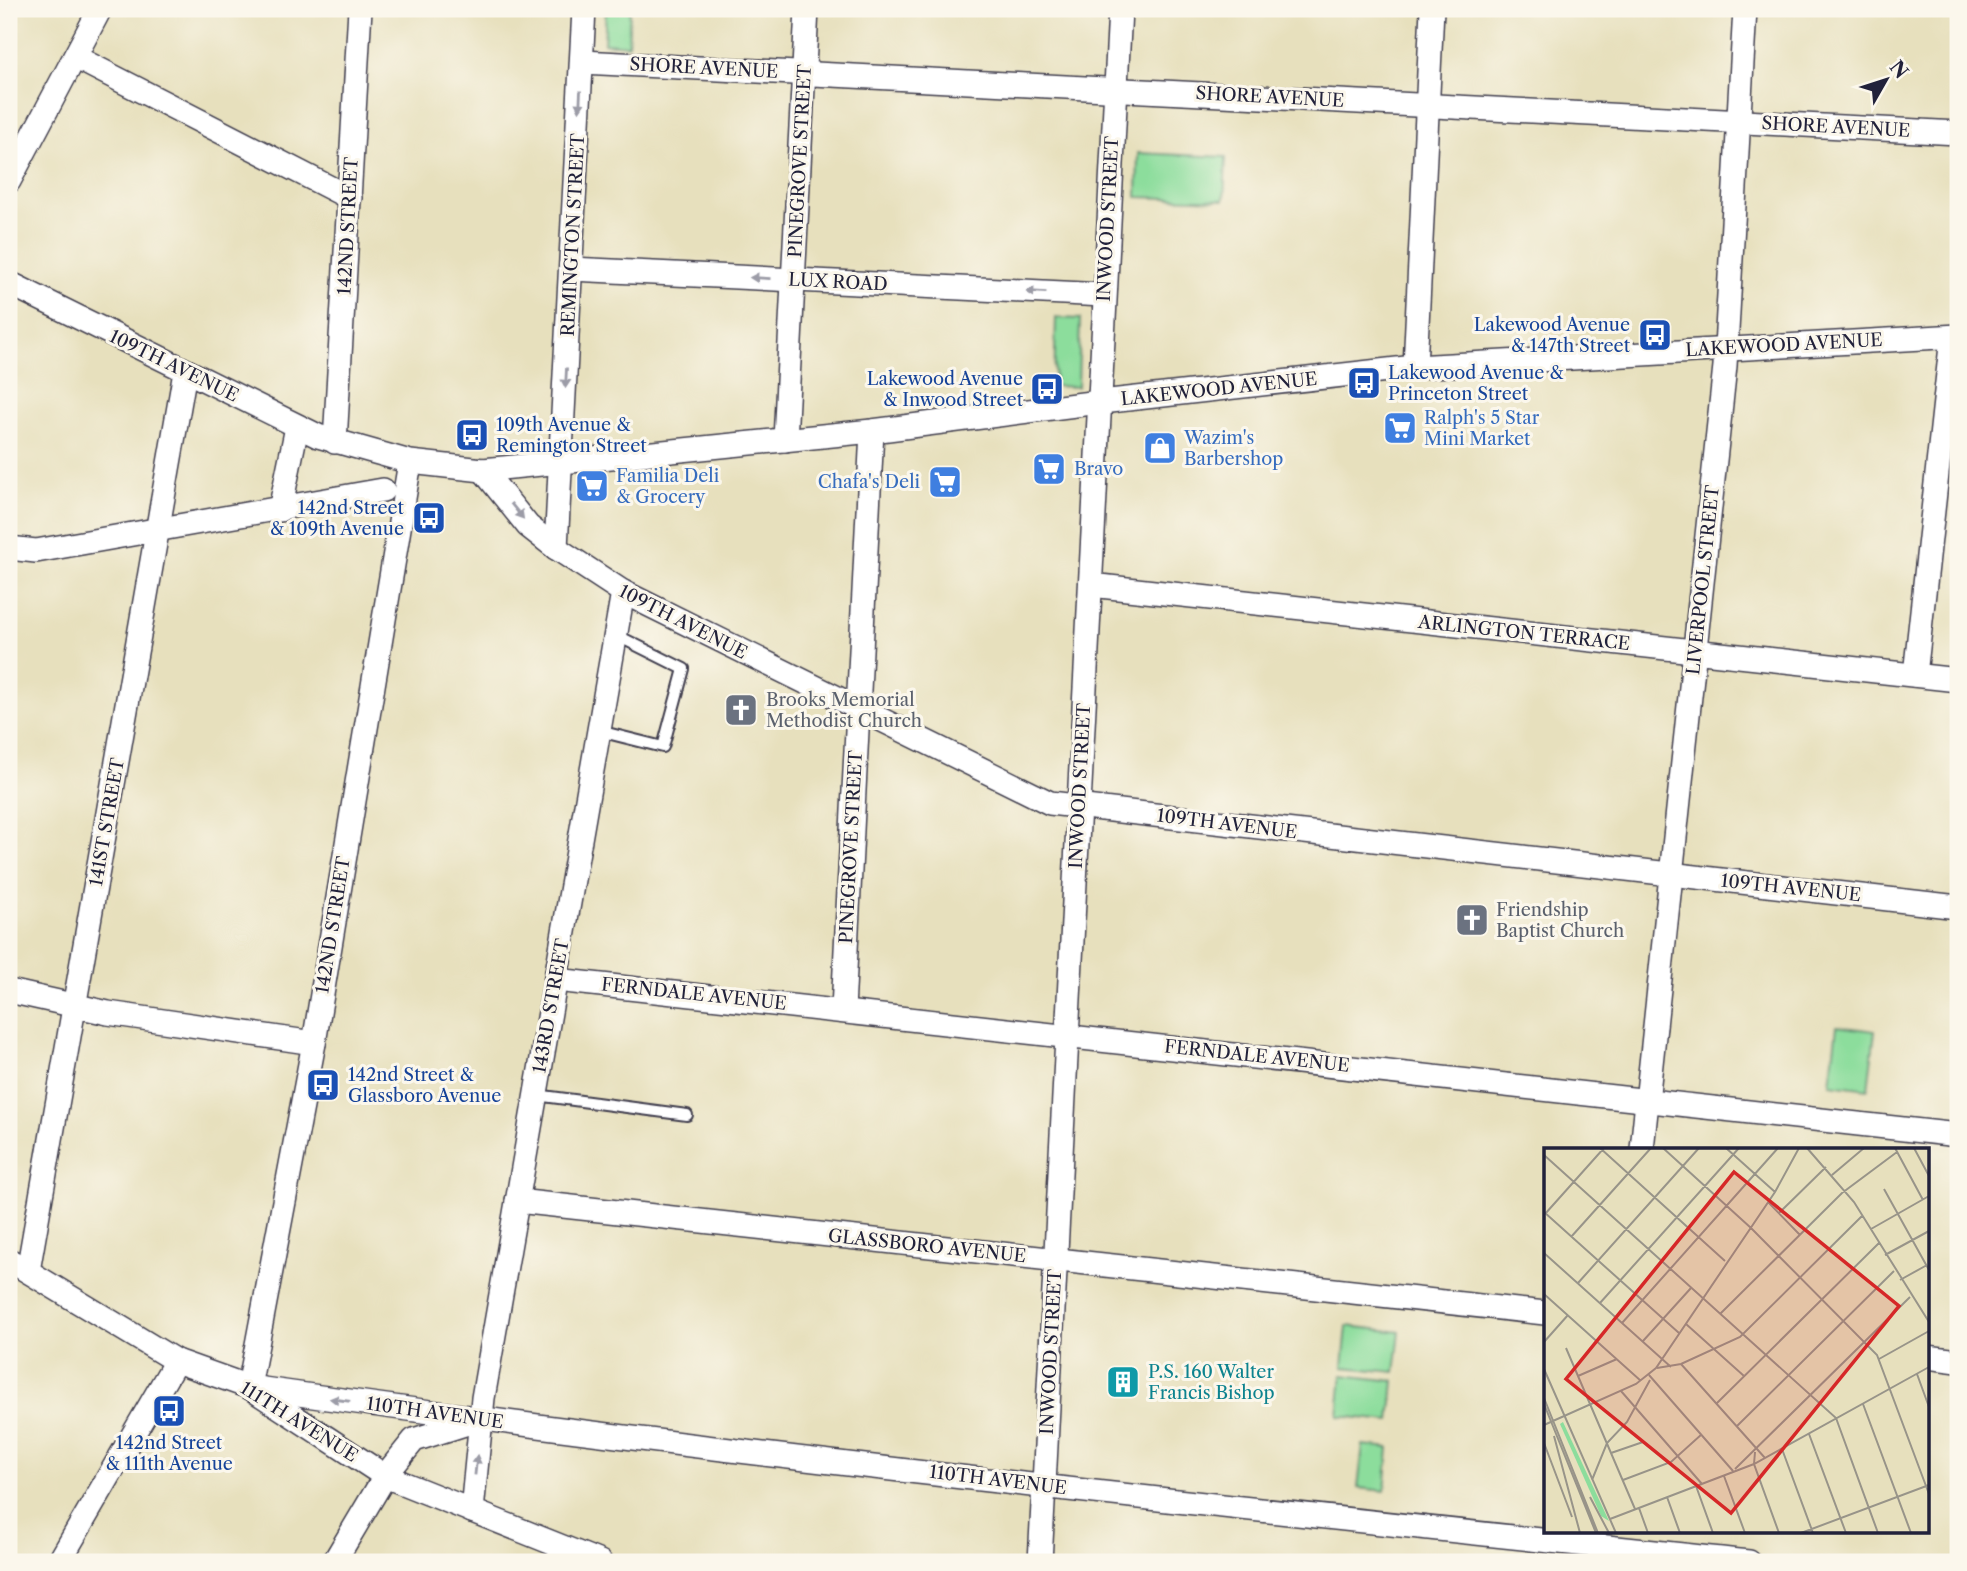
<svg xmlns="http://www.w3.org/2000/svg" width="1967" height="1571" font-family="'Libre Caslon Text',serif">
	<rect width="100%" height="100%" fill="#fbf7ec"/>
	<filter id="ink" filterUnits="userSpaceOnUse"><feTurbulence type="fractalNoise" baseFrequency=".0143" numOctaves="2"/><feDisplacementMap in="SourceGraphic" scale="14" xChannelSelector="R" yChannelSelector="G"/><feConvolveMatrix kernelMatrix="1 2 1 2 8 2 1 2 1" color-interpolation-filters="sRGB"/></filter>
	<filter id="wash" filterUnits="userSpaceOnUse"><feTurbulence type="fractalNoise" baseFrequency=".00686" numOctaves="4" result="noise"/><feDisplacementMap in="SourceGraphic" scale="28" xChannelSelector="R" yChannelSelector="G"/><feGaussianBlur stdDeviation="1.57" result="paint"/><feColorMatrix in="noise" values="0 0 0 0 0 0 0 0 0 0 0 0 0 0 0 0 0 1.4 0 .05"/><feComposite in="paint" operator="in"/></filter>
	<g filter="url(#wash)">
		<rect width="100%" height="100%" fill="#e7e0bd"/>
		<!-- green -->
		<g fill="#8cdd9c" stroke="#57806c" stroke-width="2">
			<polygon points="606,9 630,9 628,45 604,43"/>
			<polygon points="1138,153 1226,157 1224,200 1137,197"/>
			<polygon points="1056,318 1080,319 1078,387 1054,386"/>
			<polygon points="1837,1026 1875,1031 1868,1089 1830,1084"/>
			<polygon points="1347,1326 1400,1332 1395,1372 1343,1367"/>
			<polygon points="1342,1375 1394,1381 1390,1421 1338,1416"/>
			<polygon points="1363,1445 1389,1448 1385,1491 1358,1488"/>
		</g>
	</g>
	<g filter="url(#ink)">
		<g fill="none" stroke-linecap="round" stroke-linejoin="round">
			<defs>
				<g id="service">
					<polyline points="599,731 663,747 684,669 616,635"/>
					<polyline points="536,1095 687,1115"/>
				</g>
				<g id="minor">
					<polyline points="75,57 350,198"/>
					<polyline points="582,62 1958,133"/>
					<polyline points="9,181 100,9"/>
					<polyline points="571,269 1104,295"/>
					<polyline points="9,283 318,436 410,462 483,470 872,431 1083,404 1415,367 1958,336"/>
					<polyline points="1415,367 1432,9"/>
					<polyline points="785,440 807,9"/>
					<polyline points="335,442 360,9"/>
					<polyline points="483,470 528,526 556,548 623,592 1050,803 1958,907"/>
					<polyline points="280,510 297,427"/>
					<polyline points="9,548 36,551 383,490"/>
					<polyline points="556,548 584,9"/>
					<polyline points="1091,585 1958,680"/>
					<polyline points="1915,675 1952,337"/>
					<polyline points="556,980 1958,1135"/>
					<polyline points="9,991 108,1013 314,1043"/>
					<polyline points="843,1010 872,431"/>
					<polyline points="1642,1149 1725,366 1745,9"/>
					<polyline points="517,1201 1545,1313"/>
					<polyline points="9,1260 176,1361 249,1387 385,1476 600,1562"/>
					<polyline points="28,1271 185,372"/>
					<polyline points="1927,1357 1958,1361"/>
					<path d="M249,1387C747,1458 1249,1509 1749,1562"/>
					<polyline points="249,1387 314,1043 410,462"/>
					<polyline points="472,1511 483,1398 623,592"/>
					<polyline points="59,1562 176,1361"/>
					<polyline points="334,1562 385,1476 414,1440 474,1421"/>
					<polyline points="1040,1562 1120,9"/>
				</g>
			</defs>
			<!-- service casing -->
			<use href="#service" stroke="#403e4e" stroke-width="14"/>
			<!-- minor casing -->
			<use href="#minor" stroke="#403e4e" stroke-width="26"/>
			<!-- service -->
			<use href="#service" stroke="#fff" stroke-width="10"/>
			<!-- minor -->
			<use href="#minor" stroke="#fff" stroke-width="23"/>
		</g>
		<!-- one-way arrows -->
		<defs><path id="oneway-solid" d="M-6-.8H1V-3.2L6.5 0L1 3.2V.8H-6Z" transform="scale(1.75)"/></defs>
		<g fill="#9c9ca7">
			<use href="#oneway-solid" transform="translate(580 101) rotate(93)"/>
			<use href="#oneway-solid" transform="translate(760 278) rotate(-177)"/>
			<use href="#oneway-solid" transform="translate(1036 292) rotate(-177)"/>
			<use href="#oneway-solid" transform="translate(566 378) rotate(93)"/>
			<use href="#oneway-solid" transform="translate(517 511) rotate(51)"/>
			<use href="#oneway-solid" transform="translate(340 1400) rotate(-172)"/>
			<use href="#oneway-solid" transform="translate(476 1465) rotate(-84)"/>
		</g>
	</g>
	<!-- icons -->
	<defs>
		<symbol id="bus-square" viewBox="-11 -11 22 22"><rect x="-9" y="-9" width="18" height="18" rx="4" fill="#1a4fb4" stroke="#fbf7ec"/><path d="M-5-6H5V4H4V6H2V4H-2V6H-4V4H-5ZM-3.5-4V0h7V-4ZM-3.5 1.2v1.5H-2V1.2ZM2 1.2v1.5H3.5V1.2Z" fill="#fff"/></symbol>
		<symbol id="supermarket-square" viewBox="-11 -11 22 22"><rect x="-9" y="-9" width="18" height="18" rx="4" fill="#3f7fe0" stroke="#fbf7ec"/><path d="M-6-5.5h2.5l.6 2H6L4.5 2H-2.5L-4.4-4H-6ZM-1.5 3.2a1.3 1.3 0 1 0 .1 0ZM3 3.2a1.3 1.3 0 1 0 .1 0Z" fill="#fff"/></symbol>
		<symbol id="shop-square" viewBox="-11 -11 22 22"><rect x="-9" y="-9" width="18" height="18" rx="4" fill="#3f7fe0" stroke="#fbf7ec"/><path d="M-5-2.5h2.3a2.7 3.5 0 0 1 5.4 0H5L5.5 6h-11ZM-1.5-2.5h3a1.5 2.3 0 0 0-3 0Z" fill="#fff"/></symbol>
		<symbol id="church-square" viewBox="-11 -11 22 22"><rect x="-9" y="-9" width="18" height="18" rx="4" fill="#6b7280" stroke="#fbf7ec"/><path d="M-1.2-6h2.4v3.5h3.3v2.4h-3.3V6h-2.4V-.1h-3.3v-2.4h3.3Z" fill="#fff"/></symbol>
		<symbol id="building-square" viewBox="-11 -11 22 22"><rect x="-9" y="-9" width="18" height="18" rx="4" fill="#0f9aa8" stroke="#fbf7ec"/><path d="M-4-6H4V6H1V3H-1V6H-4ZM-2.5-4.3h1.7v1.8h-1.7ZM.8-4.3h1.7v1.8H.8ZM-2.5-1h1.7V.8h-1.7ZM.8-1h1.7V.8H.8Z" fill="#fff"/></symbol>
	</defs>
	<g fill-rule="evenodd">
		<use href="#bus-square" x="1636" y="316" width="38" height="38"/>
		<use href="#bus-square" x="1345" y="364" width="38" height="38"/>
		<use href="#bus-square" x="1028" y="370" width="38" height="38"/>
		<use href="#supermarket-square" x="1381" y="409" width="38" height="38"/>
		<use href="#bus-square" x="453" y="416" width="38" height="38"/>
		<use href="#shop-square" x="1141" y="429" width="38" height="38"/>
		<use href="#supermarket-square" x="1030" y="450" width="38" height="38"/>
		<use href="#supermarket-square" x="926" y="463" width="38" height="38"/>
		<use href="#supermarket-square" x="573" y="467" width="38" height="38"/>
		<use href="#bus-square" x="410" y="499" width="38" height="38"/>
		<use href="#church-square" x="722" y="691" width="38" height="38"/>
		<use href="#church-square" x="1453" y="901" width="38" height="38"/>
		<use href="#bus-square" x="304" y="1066" width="38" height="38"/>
		<use href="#building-square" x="1104" y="1363" width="38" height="38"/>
		<use href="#bus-square" x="150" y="1392" width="38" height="38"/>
	</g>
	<g text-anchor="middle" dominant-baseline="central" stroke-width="6" stroke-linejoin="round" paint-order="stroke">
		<!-- street labels -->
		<g font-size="18" fill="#22223b" stroke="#fbf7ec">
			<text transform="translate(704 68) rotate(3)">SHORE AVENUE</text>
			<text transform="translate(1270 97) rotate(3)">SHORE AVENUE</text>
			<text transform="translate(1836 127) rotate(3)">SHORE AVENUE</text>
			<text transform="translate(800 161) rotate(-87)">PINEGROVE STREET</text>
			<text transform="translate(1108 219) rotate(-87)">INWOOD STREET</text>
			<text transform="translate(348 226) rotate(-87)">142ND STREET</text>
			<text transform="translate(573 235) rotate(-87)">REMINGTON STREET</text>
			<text transform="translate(838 282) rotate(3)">LUX ROAD</text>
			<text transform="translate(1784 345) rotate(-3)">LAKEWOOD AVENUE</text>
			<text transform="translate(174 366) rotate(26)">109TH AVENUE</text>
			<text transform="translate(1219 389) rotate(-6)">LAKEWOOD AVENUE</text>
			<text transform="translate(1703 580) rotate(-84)">LIVERPOOL STREET</text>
			<text transform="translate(683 622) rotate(27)">109TH AVENUE</text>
			<text transform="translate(1524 633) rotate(6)">ARLINGTON TERRACE</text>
			<text transform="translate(1080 786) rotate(-87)">INWOOD STREET</text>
			<text transform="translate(107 822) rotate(-80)">141ST STREET</text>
			<text transform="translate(1227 824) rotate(7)">109TH AVENUE</text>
			<text transform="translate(851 847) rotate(-87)">PINEGROVE STREET</text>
			<text transform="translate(1791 888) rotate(6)">109TH AVENUE</text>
			<text transform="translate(333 925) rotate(-81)">142ND STREET</text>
			<text transform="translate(694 994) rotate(6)">FERNDALE AVENUE</text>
			<text transform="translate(551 1006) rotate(-80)">143RD STREET</text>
			<text transform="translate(1257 1056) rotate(6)">FERNDALE AVENUE</text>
			<text transform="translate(927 1246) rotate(6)">GLASSBORO AVENUE</text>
			<text transform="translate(1051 1352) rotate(-87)">INWOOD STREET</text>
			<text transform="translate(435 1413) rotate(8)">110TH AVENUE</text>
			<text transform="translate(299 1422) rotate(32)">111TH AVENUE</text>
			<text transform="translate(998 1480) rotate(7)">110TH AVENUE</text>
		</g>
		<!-- transit labels -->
		<g font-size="18" fill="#164399" stroke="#fbf7ec" text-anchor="end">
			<text x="1630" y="325">Lakewood Avenue<tspan x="1630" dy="21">&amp; 147th Street</tspan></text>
			<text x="1388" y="373" text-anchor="start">Lakewood Avenue &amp;<tspan x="1388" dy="21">Princeton Street</tspan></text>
			<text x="1023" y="379">Lakewood Avenue<tspan x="1023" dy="21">&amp; Inwood Street</tspan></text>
			<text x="496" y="425" text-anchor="start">109th Avenue &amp;<tspan x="496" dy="21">Remington Street</tspan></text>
			<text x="404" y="508">142nd Street<tspan x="404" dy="21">&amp; 109th Avenue</tspan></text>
			<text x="348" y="1075" text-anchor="start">142nd Street &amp;<tspan x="348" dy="21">Glassboro Avenue</tspan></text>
			<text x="169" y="1443" text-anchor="middle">142nd Street<tspan x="169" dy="21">&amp; 111th Avenue</tspan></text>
		</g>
		<!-- shop labels -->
		<g font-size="18" fill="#366cbe" stroke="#fbf7ec" text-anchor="start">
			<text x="1424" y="418">Ralph's 5 Star<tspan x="1424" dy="21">Mini Market</tspan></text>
			<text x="1184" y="438">Wazim's<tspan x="1184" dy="21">Barbershop</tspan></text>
			<text x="1074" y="469">Bravo</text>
			<text x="616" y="476">Familia Deli<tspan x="616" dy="21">&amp; Grocery</tspan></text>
			<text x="920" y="482" text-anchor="end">Chafa's Deli</text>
		</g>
		<!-- worship labels -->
		<g font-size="18" fill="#5b616d" stroke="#fbf7ec" text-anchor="start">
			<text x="766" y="700">Brooks Memorial<tspan x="766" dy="21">Methodist Church</tspan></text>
			<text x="1496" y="910">Friendship<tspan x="1496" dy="21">Baptist Church</tspan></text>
		</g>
		<!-- culture labels -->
		<g font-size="18" fill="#0d838f" stroke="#fbf7ec" text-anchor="start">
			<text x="1148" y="1372">P.S. 160 Walter<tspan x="1148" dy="21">Francis Bishop</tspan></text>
		</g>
	</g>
	<!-- overview -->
	<g transform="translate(1544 1148)">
		<rect width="385" height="385" fill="#e7e0bd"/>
		<path d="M19,274L65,373L57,368L16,276Z" fill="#8cdd9c"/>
		<path fill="none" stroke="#989489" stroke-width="2" d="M56,0L181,113M119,0L207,80L333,207L385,346M182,0L231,44M263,0L310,54L385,174M351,0L379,52M370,0L385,28M0,7L292,270L334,385M288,27L320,0M340,41L385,122M224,54L256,87M0,64L135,185M235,65L282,19M1,66L60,0M327,81L385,48M27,89L107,0M0,105L127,219M341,107L385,83M356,132L383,117M34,135L155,0M0,146L97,233M56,155L195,0M176,166L298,45L353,4M78,175L234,0M142,176L200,228M99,193L147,140M0,194L24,167M22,200L91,361M335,211L385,183M137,216L221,310M113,220L137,216L196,189L319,67M0,221L72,385M373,226L385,259M105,227L189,323M34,228L73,211M77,243L158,336M0,250L54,385M0,256L52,385M172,256L335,95M319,256L367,385M0,277L92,236L112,220L231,44L255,0M192,279L350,123M265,286L302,385M10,288L36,385M0,295L28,369M238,301L269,385M211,304L210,316L235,385M67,305L99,294M191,321L366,149M180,328L201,385M48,332L63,295L83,274L106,232M79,332L127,314L158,286M152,338L169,385M46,349L65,385M123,349L136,385M95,360L104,385M66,371L210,316L385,219M257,385L385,337"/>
		<path fill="#d62828" fill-opacity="0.15" stroke="#d62828" stroke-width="3.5" d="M190,24L355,158L187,365L22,231Z"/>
		<rect width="385" height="385" fill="none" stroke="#22223b" stroke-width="3.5"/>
	</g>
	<!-- margin -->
	<rect width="1967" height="1571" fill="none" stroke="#fbf7ec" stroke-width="35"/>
	<!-- north arrow -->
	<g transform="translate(1886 80) rotate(51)" stroke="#fbf7ec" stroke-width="5" paint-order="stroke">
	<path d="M0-5L12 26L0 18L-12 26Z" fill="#22223b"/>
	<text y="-10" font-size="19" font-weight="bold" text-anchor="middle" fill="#22223b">N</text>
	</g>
</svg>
